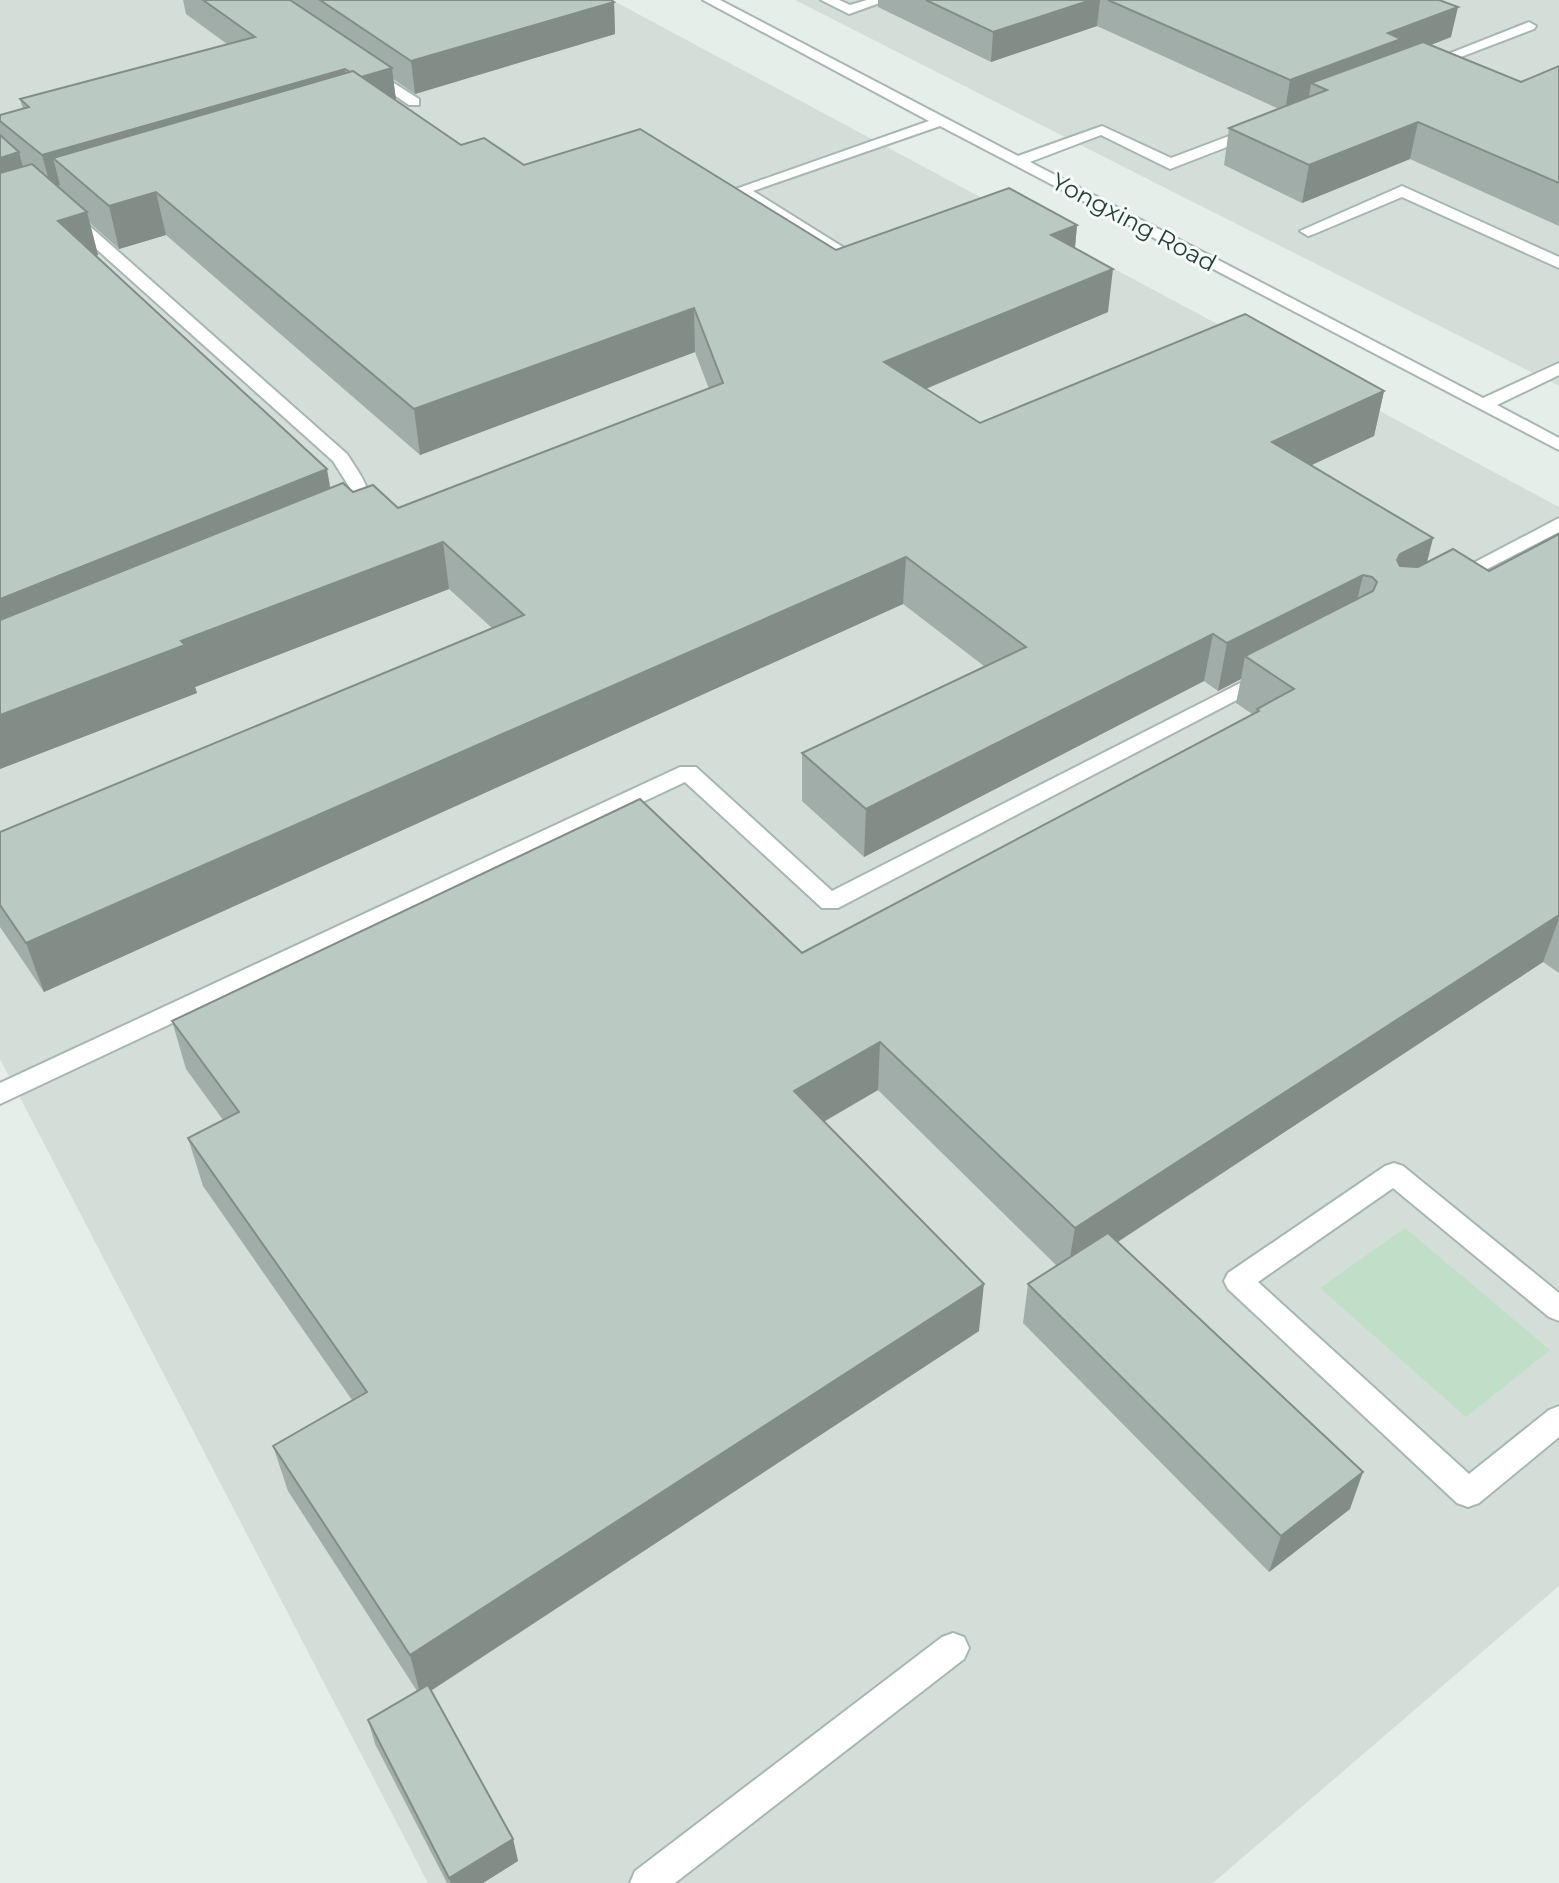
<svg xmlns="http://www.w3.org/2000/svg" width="1559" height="1883" font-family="Montserrat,sans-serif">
	<rect width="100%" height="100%" fill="#e6eeea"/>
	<!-- built -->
	<g fill="#d4ded9">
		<polygon points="0,0 612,0 1559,507 1559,1586 1213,1883 428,1883 0,1059"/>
		<polygon points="795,0 1559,0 1559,386 1195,203"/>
	</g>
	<!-- green -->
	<polygon fill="#c0dec8" points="1405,1228 1550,1350 1466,1417 1320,1288"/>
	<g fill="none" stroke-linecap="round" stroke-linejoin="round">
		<defs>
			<g id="minor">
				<polygon points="703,0 720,0 1018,156 1102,126 1171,158 1253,127 1263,127 1263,133 1170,169 1101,135 1030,162 1483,398 1559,363 1559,375 1497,405 1559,438 1559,450 940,126 753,191 846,249 844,252 832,252 733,190 929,121"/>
				<polygon points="821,0 839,0 850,5 867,0 888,0 849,14"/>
				<polygon points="1529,22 1536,26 1534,29 1432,68 1420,65"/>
				<polygon points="370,68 419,99 419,105 409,105 365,75 365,69"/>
				<polygon points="1402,186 1559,257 1559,268 1402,197 1314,234 1308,236 1300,231"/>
				<path d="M70,212L76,214L347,454C359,473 378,496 367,519L346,521L343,517L350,512V488L333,461L64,220V214Z"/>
				<polygon points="1559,518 1559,532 1458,584 1444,584 1441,580"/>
				<polygon points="1266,670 1273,671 1276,676 1273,681 838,908 822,908 685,782 0,1104 0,1083 680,767 696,767 832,891"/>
				<polygon points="1394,1163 1403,1166 1559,1293 1559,1321 1549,1317 1393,1188 1258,1282 1469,1474 1549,1410 1559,1406 1559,1437 1479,1503 1468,1507 1457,1503 1228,1289 1224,1281 1228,1273 1385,1166"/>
				<polygon points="953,1633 964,1637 969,1648 964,1659 675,1883 630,1883 635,1871 942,1637"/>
			</g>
		</defs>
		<!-- minor casing -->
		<use href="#minor" stroke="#a8b6b1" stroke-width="4"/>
		<!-- minor -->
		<use href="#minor" fill="#fff" fill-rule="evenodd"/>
	</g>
	<!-- wall -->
	<g fill="#a1ada8" fill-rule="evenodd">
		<path d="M183,0H611L614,2L615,34L415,94L393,79L396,100H395L461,145L524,165L836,250L1077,225L1075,248L1108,312L926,389L980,423L1384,391L1374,436L1312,465L1433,538L1427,563L1489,571L1559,534V973L1543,962L1118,1242L1350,1509L1269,1572L1023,1323L1028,1284L1057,1266L878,1090L824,1122L979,1331L431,1691L513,1839L518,1861L483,1883H447L375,1744L368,1720L417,1691L288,1491L273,1446L352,1400L203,1186L188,1138L223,1120L186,1069L172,1021L802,953L1252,714L1236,703L1241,679L1218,691L1204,681L864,857L802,801V753L984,666L903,604L44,992L0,927V832L492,628L449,589L195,687L197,693L0,769V115L23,109L20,99L227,44L186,14ZM90,223L119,249L166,235L420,455L695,352L709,389L398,508L353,492L330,488L96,256L98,255Z"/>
		<polygon points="878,0 1439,0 1451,37 1431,45 1521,82 1559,66 1559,226 1410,159 1302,203 1224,165 1229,128 1279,109 1097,26 991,62 878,7"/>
	</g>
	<!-- shaded-wall -->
	<g fill="#838d88">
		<polygon points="1091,0 1100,0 1097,26 991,62 993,32"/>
		<polygon points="614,2 615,34 415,94 411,61"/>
		<polygon points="1458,7 1451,37 1397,58 1327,90 1311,83 1308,102 1285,111 1290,80 1388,33"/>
		<polygon points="392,68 396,100 359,111 354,79"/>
		<polygon points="345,69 349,101 53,158 60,185 51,188 42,155"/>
		<polygon points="1418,122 1410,159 1302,203 1309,165"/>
		<polygon points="19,152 30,194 0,203 0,158"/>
		<polygon points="156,192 166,235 119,249 109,206"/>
		<polygon points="87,212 98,255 69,264 58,221"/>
		<polygon points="1077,225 1073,268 1051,235"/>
		<polygon points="1113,269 1108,312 882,407 884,362"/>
		<polygon points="694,308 695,352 420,455 414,409"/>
		<polygon points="1384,391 1374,436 1264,487 1272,442"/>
		<polygon points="327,469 335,515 0,653 0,599"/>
		<polygon points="1433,538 1421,584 1389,601 1397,560 1400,554"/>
		<polygon points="443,542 449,589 195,687 197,693 0,769 0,715 181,641"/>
		<polygon points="906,557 903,604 44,992 26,943"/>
		<polygon points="1363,575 1352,622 1245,656 1241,679 1218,691 1227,643"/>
		<polygon points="1213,634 1204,681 864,857 866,809"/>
		<polygon points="1559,915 1559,919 1543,962 1067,1275 1075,1228"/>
		<polygon points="880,1042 878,1090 793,1139 794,1091"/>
		<polygon points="984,1284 979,1331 421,1697 410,1655"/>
		<polygon points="1363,1472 1350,1509 1269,1572 1281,1536"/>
		<polygon points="513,1839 518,1861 483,1883 451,1883 449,1878"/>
	</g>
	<!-- building -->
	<g fill="#bbc9c3" stroke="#838d88" stroke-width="2">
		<polygon points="203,0 290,0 392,68 361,77 353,71 350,72 345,69 42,155 0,121 0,115 29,107 20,99 255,37"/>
		<polygon points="320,0 611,0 614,2 411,61"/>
		<polygon points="926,0 1091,0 993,32"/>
		<polygon points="1108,0 1439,0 1458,7 1388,33 1401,39 1290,80"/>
		<polygon points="1423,42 1521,82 1559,66 1559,183 1418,122 1309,165 1229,128 1327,90 1311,83"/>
		<polygon points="353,71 461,145 484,138 524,165 640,129 836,250 1009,188 1077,225 1051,235 1113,269 884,362 980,423 1245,314 1384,391 1272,442 1433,538 1400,554 1397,560 1400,566 1418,567 1453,549 1489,571 1559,534 1559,915 1075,1228 880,1042 794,1091 984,1284 410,1655 273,1446 367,1392 188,1138 239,1112 172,1021 640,799 802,953 1259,711 1257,709 1294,689 1245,656 1373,591 1377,582 1372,577 1363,575 1227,643 1213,634 866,809 802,753 1026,647 906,557 26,943 0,905 0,832 524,615 443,542 181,641 185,645 0,715 0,620 343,483 353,492 373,485 398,508 723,383 694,308 414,409 156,192 109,206 53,158"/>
		<polygon points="0,135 19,152 0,158"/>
		<polygon points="32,164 87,212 58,221 327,469 0,599 0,173"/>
		<polygon points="1108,1233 1363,1472 1281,1536 1028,1284"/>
		<polygon points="428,1685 513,1839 449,1878 368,1720"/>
	</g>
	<g text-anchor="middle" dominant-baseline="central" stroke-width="6" stroke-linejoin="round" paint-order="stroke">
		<!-- far-street labels -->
		<g font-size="24" fill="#254039" stroke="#f6faf8">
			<text transform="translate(1134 222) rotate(28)">Yongxing Road</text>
		</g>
	</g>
</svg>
